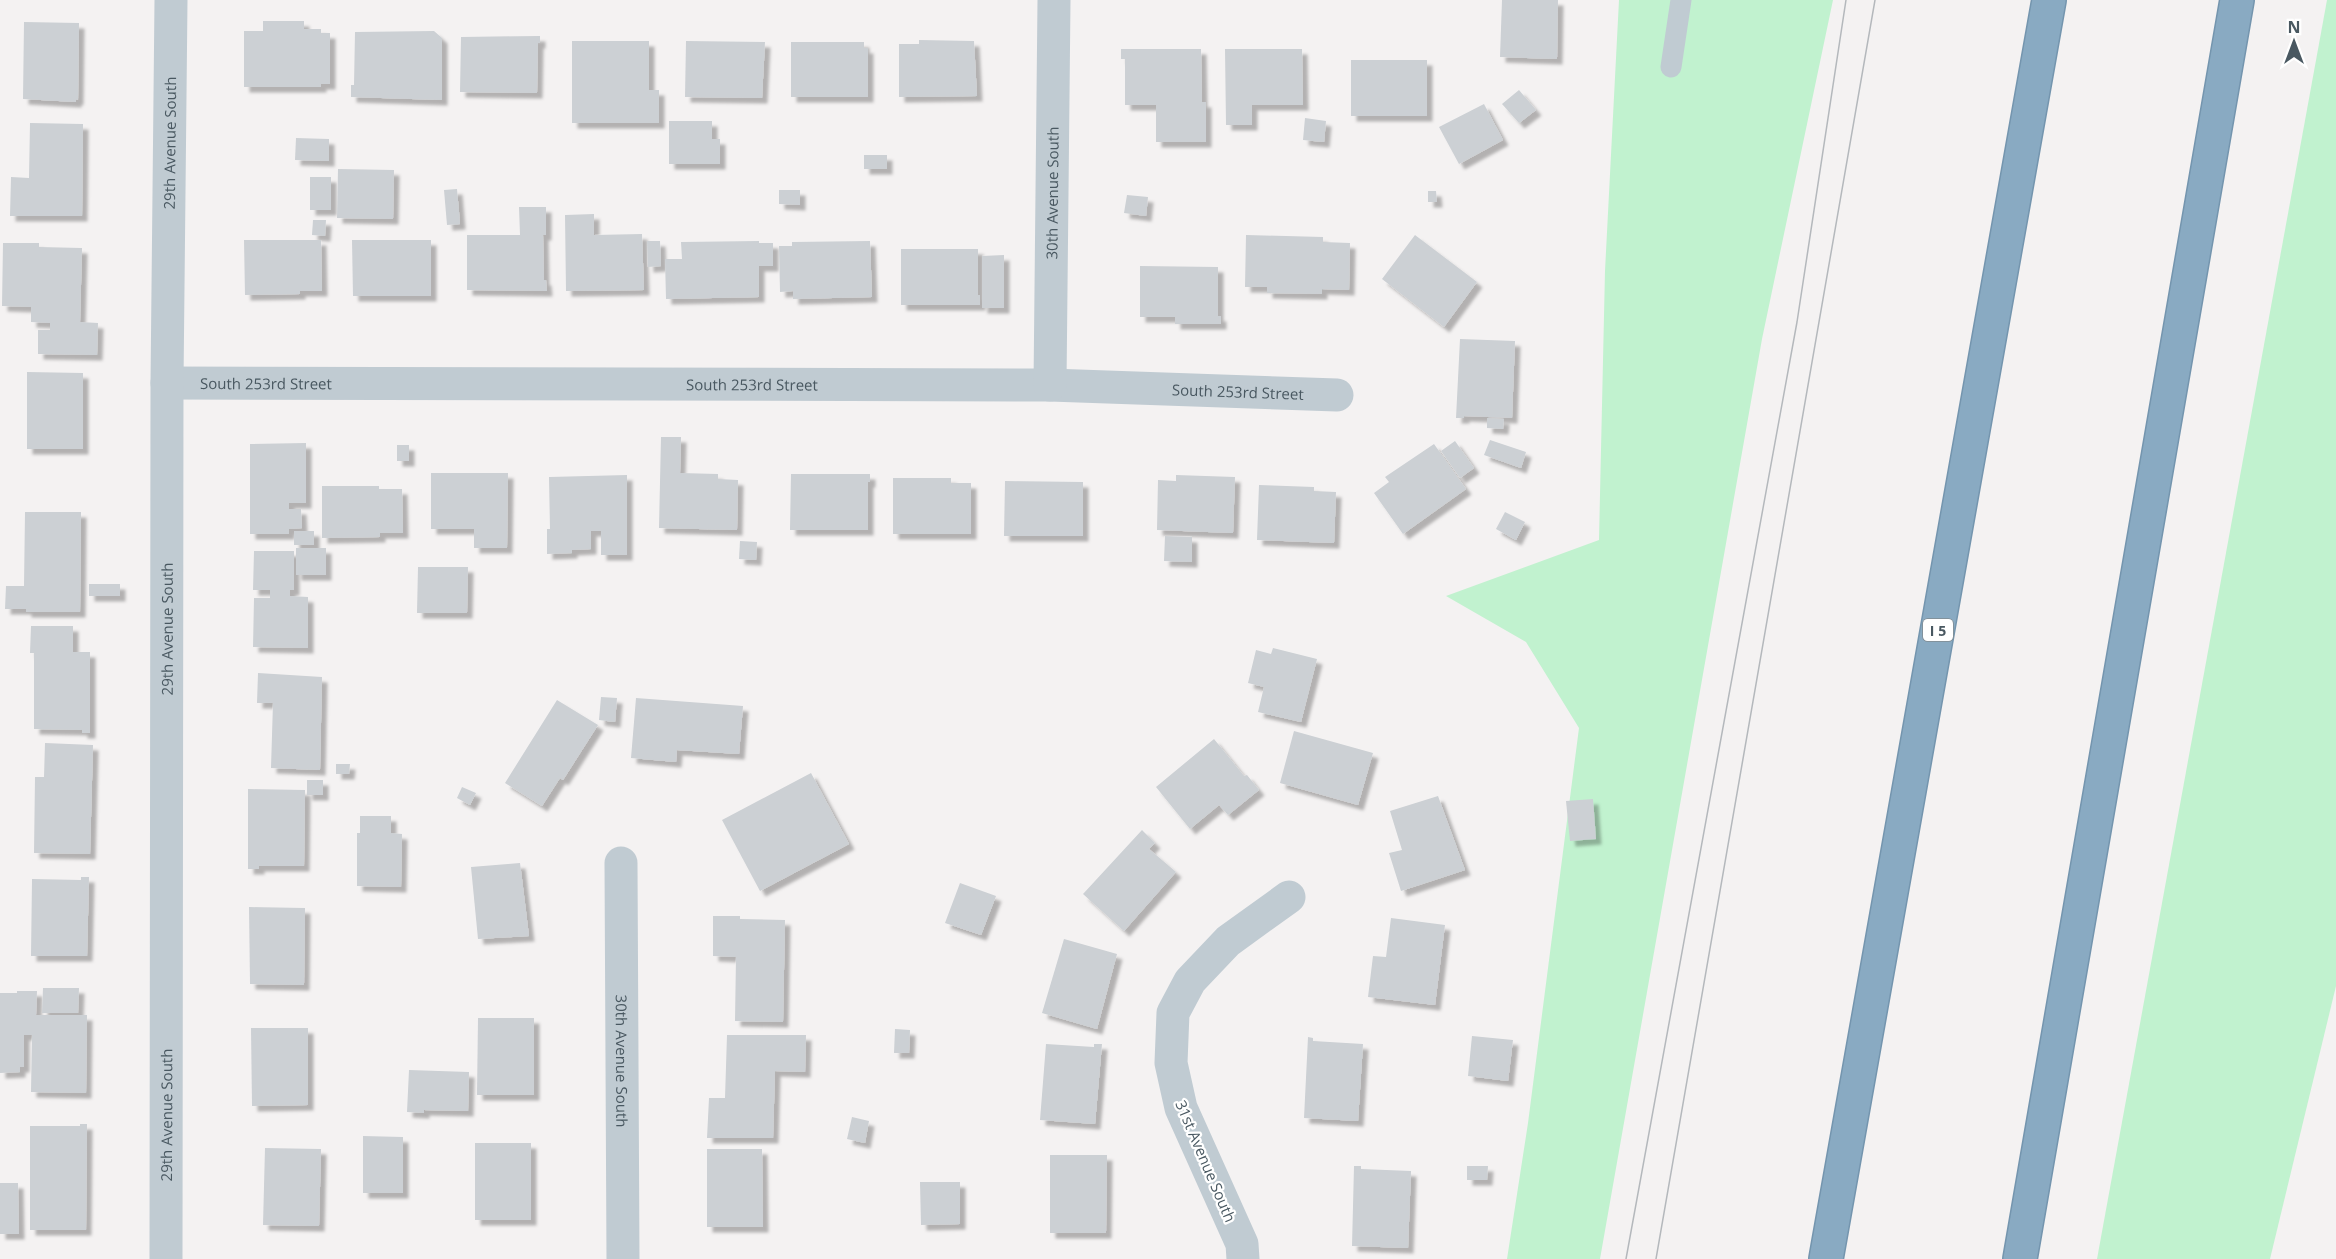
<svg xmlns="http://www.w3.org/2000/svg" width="2336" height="1259" font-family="'Open Sans',sans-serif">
	<defs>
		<filter id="shadow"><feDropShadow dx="5.5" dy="5.5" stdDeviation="1.5" flood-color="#0004"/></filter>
	</defs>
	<rect width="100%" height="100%" fill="#f4f2f2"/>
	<!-- green -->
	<g fill="#c1f2cf">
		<polygon points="1619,0 1833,0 1762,339 1600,1259 1507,1259 1528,1123 1579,728 1526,642 1446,596 1599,540 1605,271"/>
		<polygon points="2327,0 2336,0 2336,986 2270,1259 2097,1259"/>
	</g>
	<!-- building -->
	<g fill="#ccd0d4" filter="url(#shadow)">
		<polygon points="1502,0 1558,0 1557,59 1500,57"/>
		<polygon points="263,21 304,21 304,29 321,29 321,33 330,33 330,84 321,84 321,87 244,87 244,31 263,31"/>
		<polygon points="24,22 79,23 78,100 76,99 76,102 23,99"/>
		<polygon points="434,31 442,38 442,100 351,97 351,85 354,85 355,32"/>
		<polygon points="540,36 540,43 538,43 537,93 460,92 461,37"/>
		<polygon points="919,40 974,41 977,96 899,97 899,44 919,44"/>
		<polygon points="572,41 649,41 649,90 659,90 659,123 572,123"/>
		<polygon points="686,41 765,42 762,98 685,97"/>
		<polygon points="791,42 864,42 864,48 868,48 868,97 791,97"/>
		<polygon points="1121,49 1201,49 1202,102 1206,102 1206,142 1156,142 1156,105 1125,105 1125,59 1121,59"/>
		<polygon points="1225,49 1302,49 1303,105 1252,105 1252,125 1226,125"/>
		<rect x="1351" y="60" width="76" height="56"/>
		<polygon points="1519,90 1536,110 1519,123 1502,104"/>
		<polygon points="1484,104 1503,140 1459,164 1439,127"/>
		<polygon points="1305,118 1326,121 1324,142 1303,140"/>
		<polygon points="669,121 712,121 712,139 720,139 720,164 669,164"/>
		<polygon points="30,123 83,124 82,216 10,216 11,177 29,178"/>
		<polygon points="296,138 329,139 329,161 295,160"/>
		<rect x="864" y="155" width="23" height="14"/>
		<polygon points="338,169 394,170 393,219 337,218"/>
		<rect x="310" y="177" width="21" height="33"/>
		<polygon points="457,189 460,224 447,225 444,190"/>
		<polygon points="779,190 800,190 800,205 779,204"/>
		<polygon points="1428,191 1436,191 1437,202 1428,202"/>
		<polygon points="1127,195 1148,197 1146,216 1124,213"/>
		<polygon points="519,207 546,207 546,235 543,235 544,280 546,280 547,291 467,290 467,235 520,235"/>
		<polygon points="594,214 594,235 642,234 644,290 566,291 565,215"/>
		<polygon points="313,220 326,220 325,236 312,235"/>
		<polygon points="1246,235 1323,237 1323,242 1350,243 1349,290 1322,289 1322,294 1267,293 1267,287 1245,287"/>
		<polygon points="1415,235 1477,282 1444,327 1382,279"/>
		<polygon points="244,240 321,240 322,291 300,291 300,294 245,295"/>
		<polygon points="352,240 431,240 431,296 353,296"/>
		<polygon points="647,241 660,241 661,266 648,267"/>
		<polygon points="759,241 759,243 773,243 773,266 759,266 759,297 666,299 665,259 682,259 681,242"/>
		<polygon points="870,241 872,297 793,299 793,291 780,292 779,246 792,246 792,242"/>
		<polygon points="3,243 39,243 39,247 82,248 80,322 98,323 97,355 38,354 38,330 50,330 50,323 31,322 31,307 2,306"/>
		<polygon points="901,249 978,249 978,295 980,295 980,305 901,305"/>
		<polygon points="1004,255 1004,308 982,308 982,256"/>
		<polygon points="1140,266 1218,267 1218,316 1221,316 1221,324 1175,324 1175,317 1140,317"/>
		<polygon points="1460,339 1515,341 1512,418 1464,416 1464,418 1456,418"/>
		<polygon points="27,372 83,373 83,449 27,449"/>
		<polygon points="1487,418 1504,419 1503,429 1487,428"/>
		<polygon points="661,437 681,437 680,473 718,474 718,479 738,480 737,530 659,528"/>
		<polygon points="1490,440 1526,452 1521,468 1484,455"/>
		<polygon points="1455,441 1474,468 1460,478 1441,451"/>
		<polygon points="306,443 306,503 289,503 289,509 301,509 302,528 289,529 289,534 250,534 250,444"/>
		<polygon points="1434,444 1466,489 1403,534 1374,493 1389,482 1385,477"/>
		<rect x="397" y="445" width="12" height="16"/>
		<polygon points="431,473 508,473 507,548 474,548 474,529 431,529"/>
		<polygon points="791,474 870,474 870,482 868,482 868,530 790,530"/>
		<polygon points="627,475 627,555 601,555 601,531 591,531 591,549 572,550 572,553 547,554 547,529 550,529 549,477"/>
		<polygon points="1176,475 1235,477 1233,533 1157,530 1158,480 1176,481"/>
		<polygon points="893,478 951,478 951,483 971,483 971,534 893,534"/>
		<polygon points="1005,481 1083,482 1083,536 1004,536"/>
		<polygon points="1259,485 1314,487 1314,491 1336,492 1334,543 1257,540"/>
		<polygon points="322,486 379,486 379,489 402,489 403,533 380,533 380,537 322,538"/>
		<polygon points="25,512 81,512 80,612 26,612 26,609 5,609 6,586 24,586"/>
		<polygon points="1505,512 1525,522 1516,540 1496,529"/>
		<rect x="294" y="531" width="20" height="14"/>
		<polygon points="1165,536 1192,537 1192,562 1164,561"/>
		<polygon points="740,541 757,542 756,560 739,559"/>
		<rect x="296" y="548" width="30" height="27"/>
		<polygon points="254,551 294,551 294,590 290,590 290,596 308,597 308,648 253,647 254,598 270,598 270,590 253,590"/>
		<polygon points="418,567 468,567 467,613 417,613"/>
		<rect x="89" y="584" width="31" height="12"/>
		<polygon points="31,626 73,626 73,652 90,652 90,733 82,733 82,730 34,729 34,653 30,653"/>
		<polygon points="1273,648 1317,659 1301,722 1258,712 1264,687 1248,683 1256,650 1271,654"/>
		<polygon points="258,673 322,677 320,770 271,768 273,703 257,703"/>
		<polygon points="601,697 617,698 615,722 599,720"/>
		<polygon points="636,698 743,706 739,754 677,750 676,762 631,758"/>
		<polygon points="557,700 598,725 563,780 560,778 542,806 505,783"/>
		<polygon points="1294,731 1373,753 1358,805 1280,783"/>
		<polygon points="1214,739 1244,776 1247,775 1259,790 1228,815 1219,805 1190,829 1156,787"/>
		<polygon points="45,743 93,745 90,854 34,853 35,777 44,777"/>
		<polygon points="336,764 350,764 349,774 336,774"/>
		<polygon points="811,773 849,844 760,891 722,820"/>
		<rect x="307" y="780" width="16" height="15"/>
		<polygon points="462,787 476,793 470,805 457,798"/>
		<polygon points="248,789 305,790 304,866 259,866 259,869 248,869"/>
		<polygon points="1438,796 1465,870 1401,891 1389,853 1402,850 1390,811"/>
		<polygon points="1593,799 1596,839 1570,841 1566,801"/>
		<polygon points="360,816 391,816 391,833 402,834 401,887 357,886 357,833 360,833"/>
		<polygon points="1142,830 1155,843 1149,849 1176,872 1124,931 1083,894"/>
		<polygon points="520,863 529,936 478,939 471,867"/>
		<polygon points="81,877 89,877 87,956 31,956 32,879 81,880"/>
		<polygon points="960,883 996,896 981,935 945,923"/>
		<polygon points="249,907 305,908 304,985 250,984"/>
		<polygon points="713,916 740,916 740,919 785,920 783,1022 735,1021 736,957 713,956"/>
		<polygon points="1391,918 1445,925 1435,1005 1368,997 1373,956 1386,957"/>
		<polygon points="1064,939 1117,954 1097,1029 1042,1013"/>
		<polygon points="43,988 79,988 78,1013 42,1013"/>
		<polygon points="17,991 37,991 36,1015 87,1015 86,1093 31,1092 32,1035 24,1035 24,1067 20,1067 20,1072 0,1073 0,993 17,993"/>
		<polygon points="478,1018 534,1018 534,1095 477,1095"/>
		<polygon points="251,1028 308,1028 308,1105 252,1106"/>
		<polygon points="895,1029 910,1030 909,1053 894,1053"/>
		<polygon points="727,1035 806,1035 805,1072 775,1071 773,1138 707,1138 709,1098 725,1098"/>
		<polygon points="1472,1036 1513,1040 1508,1081 1468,1076"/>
		<polygon points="1308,1037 1313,1038 1313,1041 1363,1044 1358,1121 1304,1118"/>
		<polygon points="1046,1044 1094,1047 1094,1044 1102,1044 1095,1124 1040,1120"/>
		<polygon points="409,1070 469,1072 468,1111 424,1110 424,1113 407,1112"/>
		<polygon points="852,1117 869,1121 865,1143 847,1139"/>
		<polygon points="80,1124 87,1124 86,1230 30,1230 30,1126 80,1126"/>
		<polygon points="363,1136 403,1137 403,1193 363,1193"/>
		<rect x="475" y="1143" width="56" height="77"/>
		<polygon points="265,1148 321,1149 319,1226 263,1225"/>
		<polygon points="707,1149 762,1149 763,1227 707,1227"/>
		<polygon points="1050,1155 1107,1155 1106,1233 1050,1233"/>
		<polygon points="1354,1166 1361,1166 1361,1169 1411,1171 1408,1248 1352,1246"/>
		<polygon points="1467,1166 1488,1166 1487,1180 1467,1180"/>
		<polygon points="920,1182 960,1182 960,1224 921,1225"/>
		<polygon points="0,1183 18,1183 19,1234 0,1234"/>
	</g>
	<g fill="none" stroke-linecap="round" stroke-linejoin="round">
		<defs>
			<g id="highway">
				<polyline points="1826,1259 2049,0"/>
				<polyline points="2020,1259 2237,0"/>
			</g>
		</defs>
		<!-- highway casing -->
		<use href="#highway" stroke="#7495ae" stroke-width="36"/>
		<!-- lane -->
		<polyline stroke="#c0cbd2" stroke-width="21" points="1671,67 1681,0"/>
		<!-- street -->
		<g stroke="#c0cbd2" stroke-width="33">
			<path id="s1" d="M167,383L1050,385L1337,395"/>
			<path id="s2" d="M1050,385L1054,0"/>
			<path id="s3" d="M621,863L623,1259"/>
			<path id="s4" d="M166,1259L167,383L171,0"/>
			<polyline points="1243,1259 1242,1244 1181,1108 1171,1063 1173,1013 1190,981 1228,941 1289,897"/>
		</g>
		<!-- highway -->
		<use href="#highway" stroke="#89aac2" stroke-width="33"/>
		<!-- tram -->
		<g stroke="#b4b8bc" stroke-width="1.5">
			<polyline points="1626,1259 1797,322 1846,0"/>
			<polyline points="1656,1259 1875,0"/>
		</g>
	</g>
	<g text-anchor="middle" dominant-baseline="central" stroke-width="4.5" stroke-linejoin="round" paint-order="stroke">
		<!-- shield labels -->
		<rect fill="#fff" stroke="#808a90" stroke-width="1.5" x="1923" y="619" width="30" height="22" rx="4.5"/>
		<g font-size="14" font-weight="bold" fill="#495861">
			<text x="1938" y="630">I 5</text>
		</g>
		<!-- street labels -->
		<g font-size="15" fill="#495861" stroke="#fff">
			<text stroke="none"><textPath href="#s4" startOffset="1116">29th Avenue South</textPath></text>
			<text stroke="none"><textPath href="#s2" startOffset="192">30th Avenue South</textPath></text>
			<text stroke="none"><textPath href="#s1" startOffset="99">South 253rd Street</textPath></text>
			<text stroke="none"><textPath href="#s1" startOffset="585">South 253rd Street</textPath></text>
			<text stroke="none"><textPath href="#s1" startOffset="1071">South 253rd Street</textPath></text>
			<text stroke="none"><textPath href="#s4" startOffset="630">29th Avenue South</textPath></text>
			<text stroke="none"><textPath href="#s3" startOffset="198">30th Avenue South</textPath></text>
			<text stroke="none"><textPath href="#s4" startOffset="144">29th Avenue South</textPath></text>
			<text transform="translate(1206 1161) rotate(67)">31st Avenue South</text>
		</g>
	</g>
	<!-- north arrow -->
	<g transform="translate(2294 42)" stroke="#ffffff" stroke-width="4.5" paint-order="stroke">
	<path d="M0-4.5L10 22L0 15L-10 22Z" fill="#495861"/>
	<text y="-9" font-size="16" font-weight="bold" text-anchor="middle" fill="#495861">N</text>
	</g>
</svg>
